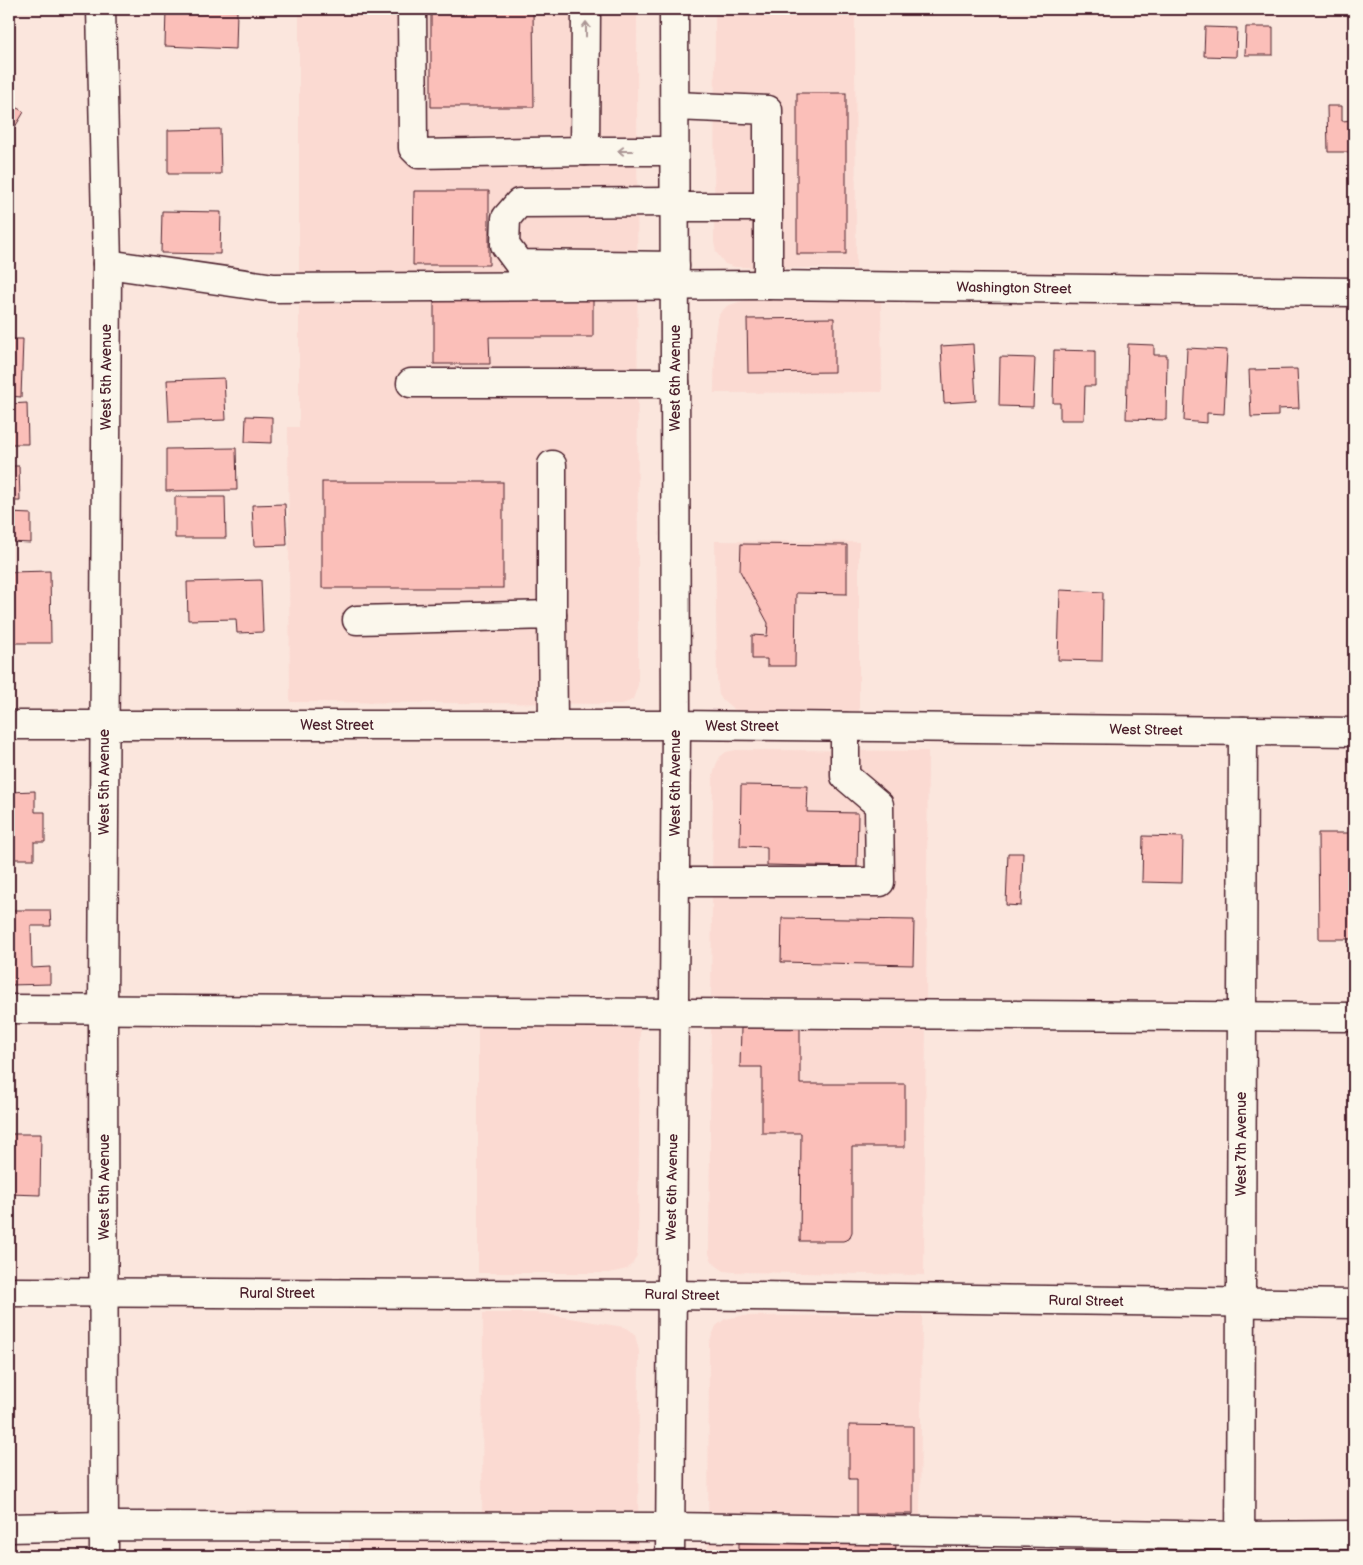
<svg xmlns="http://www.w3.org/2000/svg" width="1363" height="1565" font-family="'Balsamiq Sans',sans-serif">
	<rect width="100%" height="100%" fill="#fbe6dd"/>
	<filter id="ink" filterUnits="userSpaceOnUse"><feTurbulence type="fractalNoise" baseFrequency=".02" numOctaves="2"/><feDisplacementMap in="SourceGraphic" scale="10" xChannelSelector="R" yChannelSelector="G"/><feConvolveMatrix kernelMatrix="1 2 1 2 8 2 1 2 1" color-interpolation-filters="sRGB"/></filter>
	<g filter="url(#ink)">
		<!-- built -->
		<g fill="#fbdad2">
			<polygon points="299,9 637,9 638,685 633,699 628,702 622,704 290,702 288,427 299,427"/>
			<polygon points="715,9 855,9 856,269 735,267 725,264 716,252 714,242"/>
			<polygon points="749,300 881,300 882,392 714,393 715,334 717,321 720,313 727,306 739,302"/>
			<polygon points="715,541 859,542 859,711 744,712 735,710 723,700 719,695 717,678"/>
			<polygon points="736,750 928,751 924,1275 733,1272 724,1271 717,1266 712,1261 709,1254 713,775 716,765 720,757 726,752"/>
			<polygon points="640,1020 638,1244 637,1255 633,1263 627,1269 609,1273 478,1273 478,1021"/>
			<polygon points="483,1313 536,1313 546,1314 623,1327 630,1330 635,1335 639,1351 638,1556 349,1556 349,1522 482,1525"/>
			<polygon points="922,1315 920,1522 900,1522 900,1556 708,1556 709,1343 716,1326 725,1319 741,1316"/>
		</g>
		<!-- building -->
		<g fill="#fbbfb9" stroke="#4a1f2b">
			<polygon points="166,9 237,11 236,49 165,46"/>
			<polygon points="431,9 533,9 534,107 431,107"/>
			<polygon points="1205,27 1237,28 1236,57 1204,56"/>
			<polygon points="1246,27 1273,27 1273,55 1245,55"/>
			<rect x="797" y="93" width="49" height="161"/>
			<polygon points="9,103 24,112 9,137"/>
			<polygon points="1327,106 1342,106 1342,121 1354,120 1354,152 1328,152"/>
			<polygon points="220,129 221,174 168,174 168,130"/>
			<polygon points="414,191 489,191 489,265 413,265"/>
			<polygon points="162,211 221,212 220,254 161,253"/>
			<polygon points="434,296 593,296 593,337 489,337 490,364 434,364"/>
			<polygon points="834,318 834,372 748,373 747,319"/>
			<polygon points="9,339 23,339 21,397 9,396"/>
			<polygon points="973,344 976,401 944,403 941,346"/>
			<polygon points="1128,344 1154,345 1154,355 1167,355 1166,420 1126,419"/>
			<polygon points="1187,348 1227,350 1224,414 1207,413 1207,423 1184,421"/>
			<polygon points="1054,350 1095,351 1095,386 1085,386 1084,420 1060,420 1060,403 1053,403"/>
			<polygon points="1000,357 1035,358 1033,407 999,406"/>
			<polygon points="1297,369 1299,408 1278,409 1278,416 1251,417 1249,370"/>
			<polygon points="224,378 226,420 169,422 167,380"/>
			<polygon points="27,403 28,444 9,444 9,404"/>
			<polygon points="246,416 272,417 272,443 245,442"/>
			<polygon points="236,448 237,490 166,491 166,449"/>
			<polygon points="9,466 19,466 20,501 9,501"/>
			<rect x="322" y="482" width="181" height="106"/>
			<polygon points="175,497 225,497 226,538 175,538"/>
			<polygon points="285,504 287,545 254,546 252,505"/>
			<polygon points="9,513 31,514 31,543 9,542"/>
			<polygon points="741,544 847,545 847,594 796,593 795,666 767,666 767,659 752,659 752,635 767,636 768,623 740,571"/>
			<polygon points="50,571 51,643 11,643 10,572"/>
			<polygon points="261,580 263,632 237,633 236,619 188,620 187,582"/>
			<polygon points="1060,590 1103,592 1102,661 1058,660"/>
			<polygon points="741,785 808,786 807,812 858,813 857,867 767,865 767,847 740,846"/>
			<polygon points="35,791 35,812 45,812 45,842 34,842 34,859 9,859 9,792"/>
			<polygon points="1318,833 1353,833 1354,939 1319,939"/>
			<polygon points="1143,836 1183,837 1182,883 1142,882"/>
			<polygon points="1008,853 1023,853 1021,906 1006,905"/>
			<polygon points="9,910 50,910 51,926 31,926 32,968 50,967 50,984 9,985"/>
			<polygon points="782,918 914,920 913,965 781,962"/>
			<polygon points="741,1028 800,1028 800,1084 905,1084 905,1147 852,1147 852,1232 849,1239 843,1241 800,1241 801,1133 762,1133 762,1067 740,1067"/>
			<polygon points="9,1134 41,1134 40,1195 9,1194"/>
			<polygon points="849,1425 913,1426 913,1514 857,1514 857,1479 849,1479"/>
			<polygon points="739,1543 896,1545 895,1556 739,1556"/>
		</g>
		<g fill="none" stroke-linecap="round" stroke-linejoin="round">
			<defs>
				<g id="minor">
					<polyline points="101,9 107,264 103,1010 104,1556"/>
					<polyline points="412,9 413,148 419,154 585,151"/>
					<polyline points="586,9 585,151 674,151"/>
					<polyline points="675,106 768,110 768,285"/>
					<polyline points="674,202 519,203 506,218 505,245 519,264 675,266"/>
					<polyline points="674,207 768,207"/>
					<polyline points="107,264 274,288 768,285 1354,292"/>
					<polyline points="411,383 675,383"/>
					<polyline points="552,615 552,465"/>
					<polyline points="357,620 552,615 553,725"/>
					<polyline points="9,725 676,725 1354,732"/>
					<polyline points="675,882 880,882 879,805 845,776 845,727"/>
					<polyline points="9,1009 1354,1017"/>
					<polyline points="9,1292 671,1295 1354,1304"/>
					<polyline points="9,1528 104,1526 670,1527 1240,1536 1354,1535"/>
					<polyline points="1240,1556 1243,731"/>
				</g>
				<polyline id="major" points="670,1556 676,725 674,9"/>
			</defs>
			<!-- minor casing -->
			<use href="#minor" stroke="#4a1f2b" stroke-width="31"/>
			<!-- major casing -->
			<use href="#major" stroke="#4a1f2b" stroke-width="31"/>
			<!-- minor -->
			<use href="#minor" stroke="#fbf7ec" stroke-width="28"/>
			<!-- major -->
			<use href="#major" stroke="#fbf7ec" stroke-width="28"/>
		</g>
		<!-- one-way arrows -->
		<defs><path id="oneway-shaft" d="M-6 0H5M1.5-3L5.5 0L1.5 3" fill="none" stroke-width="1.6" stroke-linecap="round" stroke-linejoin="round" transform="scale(1.25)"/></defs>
		<g stroke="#ab9695">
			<use href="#oneway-shaft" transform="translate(586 29) rotate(-90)"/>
			<use href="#oneway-shaft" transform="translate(625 151) rotate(180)"/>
		</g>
	</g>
	<g text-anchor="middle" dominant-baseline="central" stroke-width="4" stroke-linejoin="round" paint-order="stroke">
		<!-- street labels -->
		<g font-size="14" fill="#4a1f2b" stroke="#fbf7ec">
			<text transform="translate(1014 288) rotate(1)">Washington Street</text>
			<text transform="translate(106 377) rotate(-90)">West 5th Avenue</text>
			<text transform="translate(675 378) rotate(-90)">West 6th Avenue</text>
			<text x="337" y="725">West Street</text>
			<text x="742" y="726">West Street</text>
			<text transform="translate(1146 730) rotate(1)">West Street</text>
			<text transform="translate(104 782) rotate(-90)">West 5th Avenue</text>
			<text transform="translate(675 783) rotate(-90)">West 6th Avenue</text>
			<text transform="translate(1241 1144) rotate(-90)">West 7th Avenue</text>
			<text transform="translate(104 1187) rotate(-90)">West 5th Avenue</text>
			<text transform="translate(672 1187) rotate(-89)">West 6th Avenue</text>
			<text x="277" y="1293">Rural Street</text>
			<text transform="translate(682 1295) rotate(1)">Rural Street</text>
			<text transform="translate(1086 1301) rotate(1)">Rural Street</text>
		</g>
	</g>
	<!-- margin -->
	<rect width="1363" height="1565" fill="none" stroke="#fbf7ec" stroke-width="30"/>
	<rect x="15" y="15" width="1333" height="1535" fill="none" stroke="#4a1f2b" stroke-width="2" filter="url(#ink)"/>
</svg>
